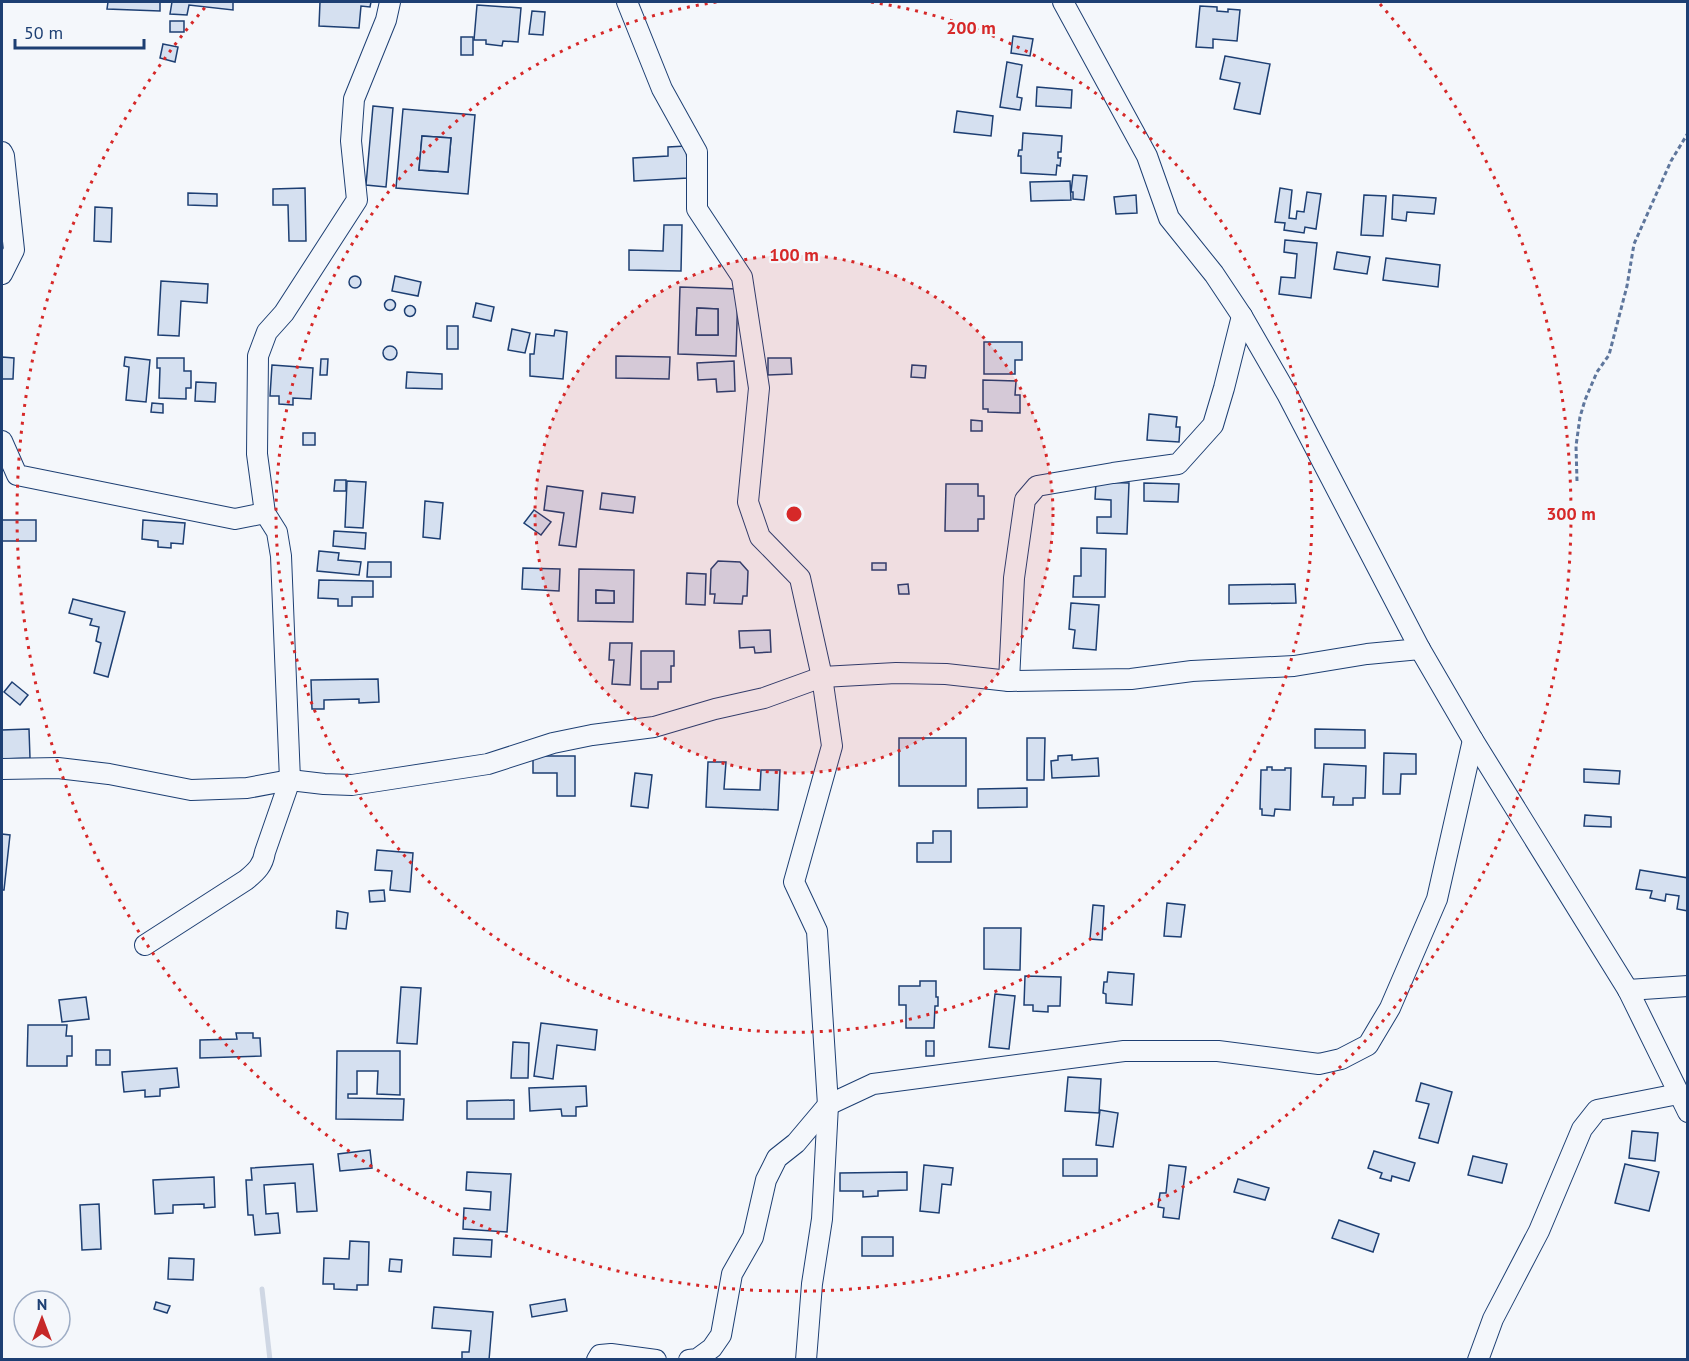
<svg xmlns="http://www.w3.org/2000/svg" width="1689" height="1361" font-family="'PT Sans',sans-serif">
	<rect width="100%" height="100%" fill="#f4f7fb"/>
	<g fill="none" stroke-linecap="round" stroke-linejoin="round">
		<!-- stream -->
		<polyline stroke="#cfd7e4" stroke-width="5" points="262,1289 270,1360"/>
	</g>
	<!-- building -->
	<g fill="#d5e0f0" stroke="#1d3f73" stroke-width="1.5" fill-rule="evenodd">
		<polygon points="108,2 160,2 160,11 107,9"/>
		<polygon points="172,2 233,2 233,10 189,5 187,15 170,14"/>
		<polygon points="320,2 371,2 370,7 361,6 359,28 319,26"/>
		<polygon points="477,5 521,8 518,42 503,41 502,46 486,44 486,40 474,40"/>
		<polygon points="1200,6 1217,7 1217,11 1228,12 1228,9 1240,10 1237,41 1213,39 1213,48 1196,47"/>
		<polygon points="532,11 545,12 543,35 529,34"/>
		<rect x="170" y="21" width="14" height="11"/>
		<polygon points="1013,36 1033,39 1030,56 1011,53"/>
		<rect x="461" y="37" width="12" height="18"/>
		<polygon points="163,44 178,47 175,62 160,58"/>
		<polygon points="1225,56 1270,64 1260,114 1234,109 1240,83 1220,79"/>
		<polygon points="1007,62 1022,65 1017,97 1022,98 1020,110 1000,107"/>
		<polygon points="1037,87 1072,90 1071,108 1036,106"/>
		<polygon points="373,106 393,108 386,187 366,185"/>
		<path d="M403,109L475,115L468,194L396,188ZM422,136L451,138L448,172L419,170Z"/>
		<polygon points="957,111 993,116 991,136 954,132"/>
		<polygon points="1023,133 1062,136 1061,152 1058,152 1058,158 1061,158 1060,166 1057,165 1056,175 1021,173 1021,156 1018,156 1019,150 1022,150"/>
		<polygon points="422,136 451,138 448,172 419,170"/>
		<polygon points="686,146 688,178 634,181 633,158 668,156 668,147"/>
		<polygon points="1073,175 1087,176 1084,200 1073,199 1073,192 1071,192"/>
		<polygon points="1070,181 1071,200 1031,201 1030,182"/>
		<polygon points="305,188 306,241 289,241 288,205 273,205 273,189"/>
		<polygon points="1280,188 1292,190 1289,218 1296,219 1297,211 1304,212 1307,192 1321,194 1316,229 1305,227 1304,233 1284,230 1285,223 1275,222"/>
		<polygon points="188,193 217,194 217,206 188,205"/>
		<polygon points="1136,195 1137,213 1116,214 1114,197"/>
		<polygon points="1364,195 1386,196 1383,236 1361,235"/>
		<polygon points="1393,195 1436,198 1434,214 1407,212 1406,221 1392,219"/>
		<polygon points="95,207 112,208 111,242 94,241"/>
		<polygon points="664,225 682,225 681,271 629,270 629,250 663,251"/>
		<polygon points="1285,240 1317,243 1311,298 1279,294 1281,277 1295,278 1297,254 1284,252"/>
		<polygon points="1337,252 1370,257 1367,274 1334,269"/>
		<polygon points="1386,258 1440,265 1438,287 1383,280"/>
		<polygon points="395,276 421,282 418,296 392,291"/>
		<circle cx="355" cy="282" r="6"/>
		<polygon points="161,281 208,284 207,303 181,301 179,336 158,335"/>
		<path d="M680,287L738,289L736,356L678,354ZM697,308L718,309V335H696Z"/>
		<circle cx="390" cy="305" r="5.5"/>
		<polygon points="476,303 494,307 491,321 473,317"/>
		<circle cx="410" cy="311" r="5.5"/>
		<polygon points="697,308 718,309 718,335 696,335"/>
		<rect x="447" y="326" width="11" height="23"/>
		<polygon points="512,329 530,333 525,353 508,350"/>
		<polygon points="555,330 567,332 563,379 530,376 530,354 534,354 536,334 554,336"/>
		<polygon points="984,342 1022,342 1022,360 1015,360 1015,374 984,374"/>
		<circle cx="390" cy="353" r="7"/>
		<polygon points="616,356 670,357 669,379 616,378"/>
		<polygon points="2,357 14,358 13,379 2,379"/>
		<polygon points="125,357 150,360 146,402 126,400 129,367 124,366"/>
		<polygon points="157,358 184,358 184,371 191,371 191,388 186,388 186,399 159,398 160,368 157,368"/>
		<polygon points="768,358 791,358 792,374 768,375"/>
		<polygon points="321,359 328,359 327,375 320,375"/>
		<polygon points="734,361 735,391 717,392 716,379 698,380 697,363"/>
		<polygon points="272,365 313,368 311,399 293,398 293,405 279,404 279,396 270,396"/>
		<polygon points="912,365 926,366 925,378 911,377"/>
		<polygon points="407,372 442,374 442,389 406,388"/>
		<polygon points="983,380 1016,381 1015,395 1020,395 1020,413 988,412 988,409 983,409"/>
		<polygon points="196,382 216,383 215,402 195,401"/>
		<polygon points="152,403 163,404 163,413 151,412"/>
		<polygon points="1149,414 1177,417 1176,427 1180,427 1179,442 1147,440"/>
		<polygon points="971,420 982,421 982,431 971,431"/>
		<rect x="303" y="433" width="12" height="12"/>
		<polygon points="335,480 346,480 346,491 334,491"/>
		<polygon points="347,481 366,482 363,528 345,527"/>
		<polygon points="1096,482 1129,483 1127,534 1097,533 1097,517 1111,517 1111,500 1095,499"/>
		<polygon points="1144,483 1179,484 1178,502 1144,501"/>
		<polygon points="946,484 978,484 978,496 984,496 984,519 978,519 978,531 945,531"/>
		<polygon points="547,486 583,491 576,547 559,545 564,513 544,510"/>
		<polygon points="602,493 635,497 633,513 600,509"/>
		<polygon points="425,501 443,503 440,539 423,537"/>
		<polygon points="534,510 551,522 541,535 524,523"/>
		<rect x="2" y="520" width="34" height="21"/>
		<polygon points="143,520 185,523 183,544 171,543 171,548 158,547 158,541 142,539"/>
		<polygon points="334,531 366,533 365,549 333,546"/>
		<polygon points="1081,548 1106,549 1105,597 1073,597 1074,576 1081,576"/>
		<polygon points="319,551 339,553 338,560 361,562 359,575 317,571"/>
		<polygon points="718,561 740,562 748,571 747,596 743,596 742,604 714,603 715,594 710,594 711,569"/>
		<polygon points="368,562 391,562 391,577 367,577"/>
		<rect x="872" y="563" width="14" height="7"/>
		<polygon points="523,568 560,569 559,591 522,589"/>
		<path d="M579,569L634,570L633,622L578,621ZM596,590L614,591V603H596Z"/>
		<polygon points="687,573 706,574 705,605 686,604"/>
		<polygon points="319,580 373,581 373,597 352,597 352,606 338,606 338,599 318,598"/>
		<polygon points="908,584 909,594 899,594 898,585"/>
		<polygon points="1295,584 1296,603 1229,604 1229,585"/>
		<polygon points="596,590 614,591 614,603 596,603"/>
		<polygon points="73,599 125,612 108,677 94,673 101,643 96,641 99,627 90,625 92,619 69,613"/>
		<polygon points="1071,603 1099,605 1096,650 1073,648 1075,630 1069,629"/>
		<polygon points="770,630 771,652 755,653 754,647 740,648 739,631"/>
		<polygon points="610,643 632,643 630,685 612,684 614,660 609,660"/>
		<polygon points="641,651 674,651 674,666 671,666 671,682 658,682 658,689 641,689"/>
		<polygon points="378,679 379,702 359,703 359,699 324,700 324,709 312,709 311,680"/>
		<polygon points="12,682 28,695 20,705 4,692"/>
		<polygon points="29,729 30,758 2,759 2,730"/>
		<polygon points="1315,729 1365,730 1365,748 1315,748"/>
		<rect x="899" y="738" width="67" height="48"/>
		<polygon points="1027,738 1045,738 1044,780 1027,780"/>
		<polygon points="1384,753 1416,754 1416,774 1401,774 1400,794 1383,794"/>
		<polygon points="1072,755 1072,760 1098,758 1099,776 1052,778 1051,761 1058,760 1058,756"/>
		<polygon points="533,756 575,756 575,796 557,796 557,773 533,773"/>
		<polygon points="708,762 726,762 724,789 760,790 761,770 780,770 778,810 706,807"/>
		<polygon points="1324,764 1366,766 1365,798 1353,798 1353,805 1333,805 1334,797 1322,797"/>
		<polygon points="1267,767 1272,767 1272,770 1285,770 1285,768 1291,768 1290,810 1275,809 1274,816 1262,815 1262,809 1260,809 1261,770 1267,770"/>
		<polygon points="1584,769 1620,771 1619,784 1584,782"/>
		<polygon points="635,773 652,775 648,808 631,806"/>
		<polygon points="1027,788 1027,807 978,808 978,789"/>
		<polygon points="1585,815 1611,817 1611,827 1584,826"/>
		<polygon points="933,831 951,831 951,862 917,862 917,843 933,843"/>
		<polygon points="2,834 10,835 4,890 2,890"/>
		<polygon points="377,850 413,853 410,892 390,890 392,871 375,870"/>
		<polygon points="1640,870 1688,878 1688,911 1677,909 1679,896 1666,894 1665,901 1650,898 1652,891 1636,889"/>
		<polygon points="384,890 385,901 370,902 369,891"/>
		<polygon points="1167,903 1185,905 1181,937 1164,936"/>
		<polygon points="1093,905 1104,906 1102,940 1090,939"/>
		<polygon points="337,911 348,913 346,929 336,928"/>
		<polygon points="984,928 1021,928 1020,970 984,969"/>
		<polygon points="1108,972 1134,974 1132,1005 1106,1003 1106,994 1103,993 1104,982 1107,982"/>
		<polygon points="1025,976 1061,977 1060,1006 1048,1006 1048,1012 1033,1011 1033,1005 1024,1005"/>
		<polygon points="920,981 936,981 936,997 938,997 938,1006 935,1006 934,1028 906,1028 906,1005 899,1005 899,986 920,986"/>
		<polygon points="401,987 421,988 417,1044 397,1043"/>
		<polygon points="995,994 1015,996 1009,1049 989,1047"/>
		<polygon points="86,997 89,1019 62,1022 59,1000"/>
		<polygon points="541,1023 597,1030 595,1050 557,1045 553,1079 534,1076"/>
		<polygon points="28,1025 67,1025 66,1036 72,1036 72,1056 67,1056 67,1066 27,1066"/>
		<polygon points="236,1033 253,1033 253,1038 260,1038 261,1056 200,1058 200,1040 237,1039"/>
		<rect x="926" y="1041" width="8" height="15"/>
		<polygon points="513,1042 529,1043 528,1078 511,1078"/>
		<rect x="96" y="1050" width="14" height="15"/>
		<polygon points="337,1051 400,1051 400,1095 377,1094 378,1071 357,1071 357,1094 348,1094 348,1098 404,1099 403,1120 336,1119"/>
		<polygon points="177,1068 179,1087 160,1089 160,1096 145,1097 145,1090 124,1092 122,1072"/>
		<polygon points="1068,1077 1101,1079 1099,1113 1065,1111"/>
		<polygon points="1421,1083 1452,1092 1438,1143 1419,1138 1429,1104 1416,1101"/>
		<polygon points="586,1086 587,1106 576,1107 576,1116 562,1116 561,1109 530,1111 529,1088"/>
		<polygon points="514,1100 514,1119 467,1119 467,1101"/>
		<polygon points="1100,1110 1118,1113 1113,1147 1096,1145"/>
		<polygon points="1632,1131 1658,1133 1655,1161 1629,1158"/>
		<polygon points="370,1150 372,1168 340,1171 338,1154"/>
		<polygon points="1374,1151 1415,1163 1409,1181 1392,1176 1391,1181 1380,1178 1382,1173 1368,1168"/>
		<polygon points="1473,1156 1507,1164 1502,1183 1468,1175"/>
		<rect x="1063" y="1159" width="34" height="17"/>
		<polygon points="313,1164 317,1211 297,1212 295,1183 264,1185 266,1214 278,1213 280,1233 255,1235 253,1215 248,1215 246,1180 252,1180 251,1168"/>
		<polygon points="1625,1164 1659,1172 1649,1211 1615,1203"/>
		<polygon points="924,1165 953,1168 951,1185 942,1184 939,1213 920,1211"/>
		<polygon points="1169,1165 1186,1167 1179,1219 1163,1217 1164,1208 1158,1207 1160,1193 1166,1193"/>
		<polygon points="467,1172 511,1174 507,1232 463,1229 464,1208 490,1210 491,1192 466,1190"/>
		<polygon points="907,1172 907,1190 878,1191 878,1196 863,1197 863,1191 840,1191 840,1173"/>
		<polygon points="214,1177 215,1207 204,1208 204,1204 173,1205 173,1213 155,1214 153,1180"/>
		<polygon points="1238,1179 1269,1188 1265,1200 1234,1192"/>
		<polygon points="99,1204 101,1249 82,1250 80,1205"/>
		<polygon points="1339,1220 1379,1234 1373,1252 1332,1238"/>
		<rect x="862" y="1237" width="31" height="19"/>
		<polygon points="454,1238 492,1240 491,1257 453,1255"/>
		<polygon points="350,1241 369,1242 368,1285 357,1285 357,1290 334,1289 334,1284 323,1284 324,1258 349,1259"/>
		<polygon points="169,1258 194,1259 193,1280 168,1279"/>
		<polygon points="390,1259 402,1260 401,1272 389,1271"/>
		<polygon points="565,1299 567,1311 532,1317 530,1305"/>
		<polygon points="156,1302 170,1306 167,1313 154,1309"/>
		<polygon points="434,1307 493,1312 489,1360 462,1360 462,1352 469,1352 471,1331 432,1328"/>
	</g>
	<g fill="none" stroke-linecap="round" stroke-linejoin="round">
		<defs>
			<g id="minor">
				<polyline points="627,2 662,89 697,152 697,209 742,277 759,388 748,502 760,537 800,578 822,677 832,746 794,882 817,931 828,1105 822,1219 812,1284 806,1360"/>
				<polyline points="1063,2 1147,156 1169,218 1214,274 1242,316 1287,394 1420,649 1473,740 1628,990 1688,1112"/>
				<polyline points="2,152 4,156 14,250 2,274"/>
				<polyline points="2,441 17,475 235,519 265,513"/>
				<polyline points="1009,681 1014,578 1025,500 1037,486 1113,473 1178,464 1213,425 1224,388 1242,316"/>
				<polyline points="2,769 58,768 109,774 191,790 247,788 290,780 324,784 352,785 488,764 553,743 592,735 654,727 715,709 764,698 822,677 896,673 946,674 1009,681 1131,679 1192,671 1294,666 1367,654 1420,649"/>
				<path d="M145,945L246,880C257,871 263,865 265,852L290,780L281,556L277,532L265,513L257,454L258,356L267,332L284,313L357,200L351,141L354,99L386,20L390,2"/>
				<polyline points="1628,990 1688,986"/>
				<polyline points="597,1360 600,1355 611,1354 656,1360"/>
				<polyline points="689,1360 697,1359 712,1348 721,1335 732,1274 753,1237 766,1180 777,1158 796,1143 828,1105 873,1084 1124,1051 1218,1051 1319,1064 1341,1059 1368,1045 1390,1008 1437,899 1473,740"/>
				<polyline points="1478,1360 1493,1319 1539,1231 1582,1129 1597,1110 1678,1094"/>
			</g>
		</defs>
		<!-- minor casing -->
		<use href="#minor" stroke="#1d3f73" stroke-width="22"/>
		<!-- path -->
		<polyline stroke="#5e769c" stroke-width="3" stroke-dasharray="4.5 3" stroke-linecap="butt" points="1577,481 1576,446 1580,417 1585,400 1597,372 1609,355 1627,286 1634,244 1671,161 1688,133"/>
		<!-- minor -->
		<use href="#minor" stroke="#f4f7fb" stroke-width="20"/>
	</g>
	<!-- distance rings -->
	<circle cx="794" cy="514" r="259" fill="#d62828" fill-opacity=".12"/>
	<g fill="none" stroke="#d62828" stroke-width="3" stroke-dasharray="3 6">
		<circle cx="794" cy="514" r="259"/>
		<path d="M871 2A518 518 0 1 1 717 2"/>
		<path d="M1380 4A777 777 0 1 1 208 4"/>
	</g>
	<circle cx="794" cy="514" r="9" fill="#d62828" stroke="#f4f7fb" stroke-width="3"/>
	<g font-size="18" text-anchor="middle" font-weight="bold" fill="#d62828" stroke="#f4f7fb" stroke-width="4.5" stroke-linejoin="round" paint-order="stroke">
		<text x="971" y="34">200 m</text>
		<text x="794" y="261">100 m</text>
		<text x="1571" y="520">300 m</text>
	</g>
	<!-- border -->
	<rect width="1689" height="1361" fill="none" stroke="#1d3f73" stroke-width="6"/>
	<!-- north arrow -->
	<g transform="translate(42 1319)"><circle r="28" fill="#f4f7fb" stroke="#9eadc5" stroke-width="1.5"/>
	<path d="M0-4.5L10 22L0 15L-10 22Z" fill="#c62828"/>
	<text y="-9" font-size="16" font-weight="bold" text-anchor="middle" fill="#1d3f73">N</text>
	</g>
	<!-- scale -->
	<path d="M15 39v9h129v-9" fill="none" stroke="#1d3f73" stroke-width="3"/>
	<text x="24" y="39" font-size="18" fill="#1d3f73" stroke="#f4f7fb" stroke-width="4.5" paint-order="stroke">50 m</text>
</svg>
